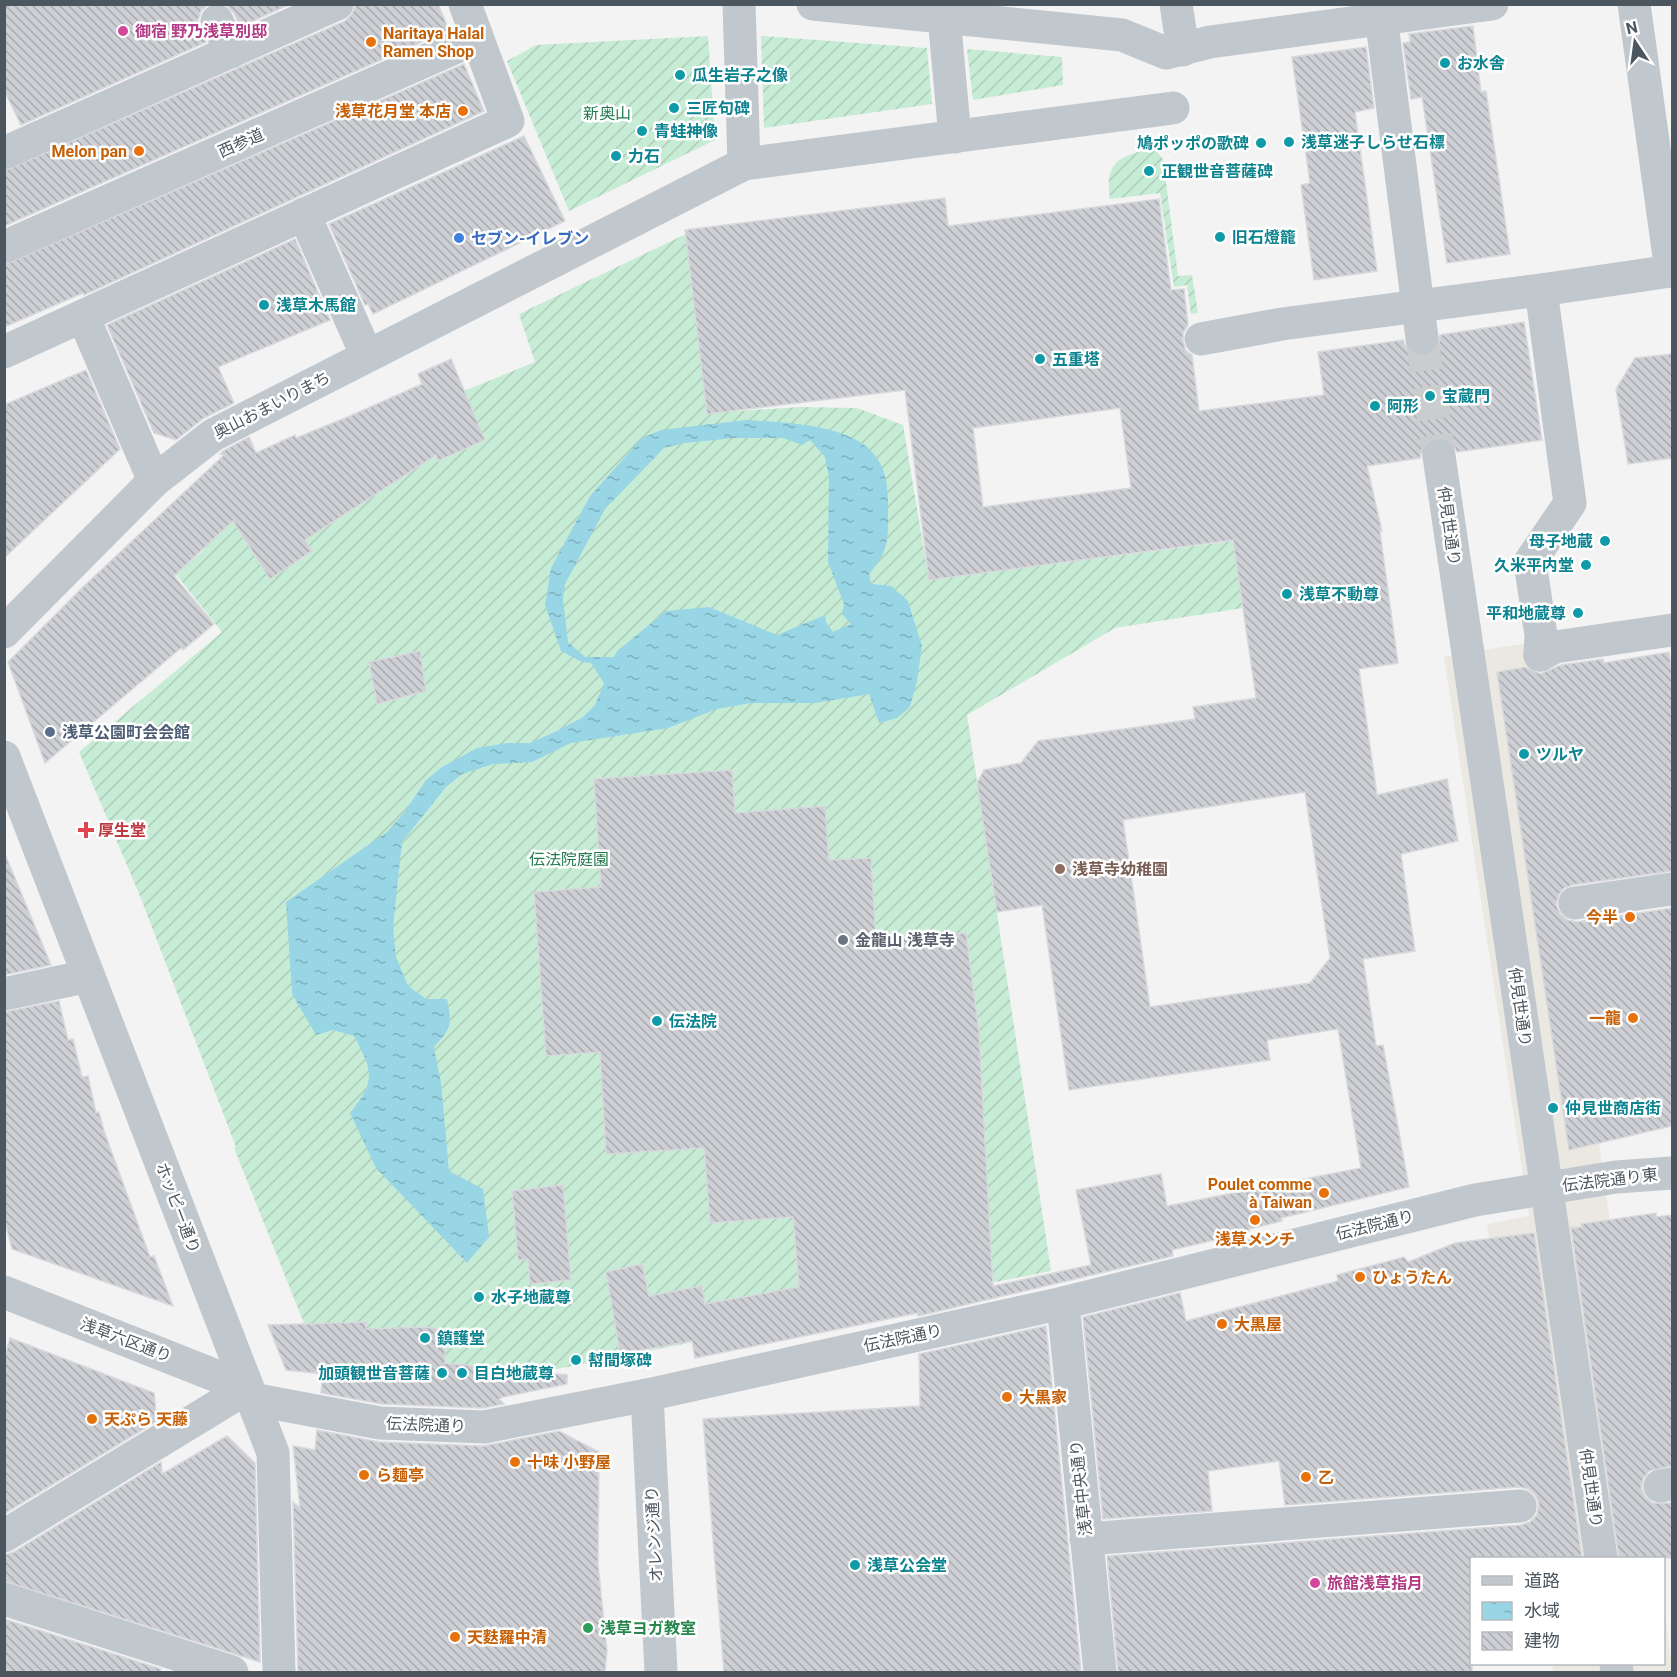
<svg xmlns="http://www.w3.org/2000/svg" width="1677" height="1677" font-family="Roboto,'Noto Sans JP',sans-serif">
	<defs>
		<pattern id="garden-furrows" width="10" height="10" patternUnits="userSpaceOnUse" patternTransform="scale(1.5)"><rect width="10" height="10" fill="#c7ecd5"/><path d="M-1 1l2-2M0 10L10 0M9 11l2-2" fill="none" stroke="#adccb9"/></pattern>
		<pattern id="water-ripples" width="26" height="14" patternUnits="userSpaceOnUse" patternTransform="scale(1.5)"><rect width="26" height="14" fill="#98d5e5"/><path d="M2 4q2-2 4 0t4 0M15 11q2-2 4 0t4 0" fill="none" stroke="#7eb0bd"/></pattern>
		<pattern id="building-back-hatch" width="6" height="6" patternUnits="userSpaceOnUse" patternTransform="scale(1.5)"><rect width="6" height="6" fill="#cdcfd4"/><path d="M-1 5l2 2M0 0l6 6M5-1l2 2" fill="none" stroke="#a9abaf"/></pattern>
	</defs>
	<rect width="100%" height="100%" fill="#f4f3f3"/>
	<!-- commercial -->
	<g fill="#eae8e1">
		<polygon points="1528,643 1604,1179 1657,1558 1536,1558 1487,1224 1529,1216 1444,657"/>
		<polygon points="1664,1604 1672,1672 1553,1672 1552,1664 1664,1664"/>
	</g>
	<!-- garden -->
	<g fill="url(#garden-furrows)">
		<polygon points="708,36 715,140 569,211 507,61 536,45"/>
		<polygon points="761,36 927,48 932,104 764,128"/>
		<polygon points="967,49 1062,57 1063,85 973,100"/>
		<path d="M1147,150L1156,151L1163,159L1178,276L1192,275L1198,313L1191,314L1187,285L1174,287L1160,193L1110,199C1105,166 1115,157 1147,150Z"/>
		<polygon points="686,234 707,413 800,407 857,408 903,425 929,580 1233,541 1243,608 1115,628 967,715 1051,1271 466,1387 311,1341 234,1148 236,1147 140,896 79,752 222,632 175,573 201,553 218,532 204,516 427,406 535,362 519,314"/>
	</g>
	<!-- water -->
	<path fill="url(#water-ripples)" fill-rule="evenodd" d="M746,420C785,423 862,423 881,465C888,480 888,495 888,511C888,540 889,551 869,574L871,584L891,586L908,601L922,646L917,681L910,707L897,718L879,723L869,694L815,703H751L717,709L668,728L571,743L532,762L493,764L462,774L446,787L402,842L393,927L396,957L408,986L426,999H447C452,1024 452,1028 434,1047L441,1083L449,1171L483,1189L489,1237L467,1263L376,1168L350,1113C376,1081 373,1071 354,1036L333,1030L316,1035L292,994L286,902L387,832L404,813L426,780L442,767L477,748L508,743H530L559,730L583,717L595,705L604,683L591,663L582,662L561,651L545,605L551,568L590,496L642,438L661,430ZM734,438H783L802,445L810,440L825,457L829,477L828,562L844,604L842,614L851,624L833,632L826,622L825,615L777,635L709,607L666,611L617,651L614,657H585L568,642L563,599L565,584L605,509L664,448L685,443Z"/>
	<!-- building -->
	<g fill="url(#building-back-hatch)" stroke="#d7d9dd" stroke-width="1.5" fill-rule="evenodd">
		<polygon points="4,4 208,4 201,11 198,20 206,42 21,125 4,90"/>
		<polygon points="225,4 290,4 240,27 234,13"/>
		<polygon points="356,4 438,4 449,30 4,226 4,171 345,21 352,14"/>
		<polygon points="1473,26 1481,92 1486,91 1510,254 1447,263 1422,97 1411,99 1403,43 1410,42 1409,34"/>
		<polygon points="1366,47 1374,108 1355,112 1377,271 1314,280 1301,185 1310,183 1292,57"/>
		<polygon points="464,64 484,111 84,295 83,293 4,327 4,265"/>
		<polygon points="524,136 565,221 373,314 368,304 365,305 329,224"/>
		<path d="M945,198L948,226L1159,199L1171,290L1184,289L1188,325L1183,333V342L1186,351L1192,355L1199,411L1324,395L1318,352L1403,340L1407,349L1414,355L1425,356L1433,353L1439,346L1440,335L1524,322L1542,440L1457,452L1453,444L1446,439L1436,438L1427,442L1422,449L1420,458L1367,466L1382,531L1380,532L1398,663L1359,669L1377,795L1447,779L1458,841L1401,854L1415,951L1363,959L1376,1046L1383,1045L1409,1187L1281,1218L1282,1221L1249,1229V1232L1172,1250L1173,1256L918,1316V1313L695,1358L692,1341L620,1354L606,1272L642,1264L649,1296L702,1286L705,1304L799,1287L793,1217L710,1223L704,1148L606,1154L600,1052L546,1056L534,892L601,887L594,779L732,770L735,813L825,806L829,860L871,858L876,941L966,933L979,1033L993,1286L1091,1265L1076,1190L1161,1174L1167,1206L1361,1168L1338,1029L1267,1040L1270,1060L1069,1090L1042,905L997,912L977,783L984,770L1021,763L1038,741L1195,719L1193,707L1256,698L1233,540L929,580L905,390L707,414L685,230ZM1120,408L1131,488L983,507L973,428ZM1305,792L1330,958L1310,983L1150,1007L1123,820Z"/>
		<polygon points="295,239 330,320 218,367 234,403 204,418 176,440 154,433 107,325"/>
		<polygon points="1672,354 1672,458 1628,464 1616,389 1635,358"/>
		<polygon points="451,359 485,440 438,461 436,455 305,540 312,551 270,579 233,521 174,576 214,624 183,650 181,648 45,763 8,662 83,587 224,455 220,454 223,451 249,437 256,453 295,435 296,438 350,416 422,384 418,374"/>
		<polygon points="86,370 120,449 4,558 4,405"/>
		<polygon points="420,651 426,691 377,704 369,662"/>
		<polygon points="1669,652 1672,671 1672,871 1572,885 1563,889 1558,896 1556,905 1561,915 1568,920 1577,922 1672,908 1672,1126 1569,1150 1497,672 1526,667 1540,674 1561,665 1603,659 1604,663"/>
		<polygon points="5,854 51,965 4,975 4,855"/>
		<polygon points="59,1001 68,1040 73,1039 82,1077 88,1076 96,1113 99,1112 104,1131 150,1257 154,1256 173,1306 12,1249 4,1218 4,1012"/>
		<polygon points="563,1185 571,1280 530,1284 528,1259 518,1260 512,1191"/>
		<polygon points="1656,1213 1656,1217 1672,1215 1672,1466 1649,1471 1643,1479 1641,1488 1645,1497 1653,1503 1672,1503 1672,1558 1619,1558 1571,1228 1582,1227 1581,1224"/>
		<polygon points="1534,1233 1582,1558 1472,1558 1472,1672 1118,1672 1107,1556 1521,1525 1530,1522 1537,1515 1539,1504 1536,1496 1529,1489 1519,1487 1285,1505 1279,1461 1208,1471 1212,1511 1103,1519 1083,1317 1180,1293 1186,1321 1338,1281 1337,1275 1404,1257 1408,1262 1455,1243"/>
		<polygon points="366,1322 366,1329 425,1327 445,1330 445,1363 567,1375 567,1384 503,1397 499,1399 504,1404 483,1408 382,1404 321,1393 323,1374 286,1370 268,1325"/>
		<polygon points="1046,1326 1081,1672 724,1672 703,1419 920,1406 919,1354"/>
		<polygon points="10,1338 154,1393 157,1421 4,1514 4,1360"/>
		<polygon points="317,1430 379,1442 483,1446 559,1431 599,1452 598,1564 607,1651 605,1672 298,1671 293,1502 300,1508 293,1446 315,1450"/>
		<polygon points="227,1436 255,1463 260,1662 4,1581 4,1555 14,1552 161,1462 162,1474"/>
		<polygon points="4,1619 161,1669 160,1672 4,1672"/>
	</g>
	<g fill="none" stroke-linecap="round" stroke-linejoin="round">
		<!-- minor-tunnel -->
		<polyline stroke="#caccce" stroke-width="33" stroke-dasharray="33 16" stroke-linecap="butt" points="1422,338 1439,456"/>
		<!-- minor -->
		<g stroke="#c0c7cd" stroke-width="33">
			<polyline points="739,4 744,164"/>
			<polyline points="813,4 1122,35 1166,53 1210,42 1492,4"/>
			<polyline points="1176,4 1183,50"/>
			<polyline points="1380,8 1422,338"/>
			<polyline points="944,17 955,137"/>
			<polyline points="217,21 231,52"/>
			<polyline points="4,153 337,4"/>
			<polyline points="304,214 367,356"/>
			<polyline points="4,247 477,38"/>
			<polyline points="1541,290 1671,271 1634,4"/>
			<polyline points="83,316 154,481"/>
			<polyline points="1201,339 1282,324 1541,290 1570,503 1530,562 1541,635 1540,655"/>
			<polyline points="4,352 508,121 465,4"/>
			<polyline points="1439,456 1601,1558"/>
			<polyline points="4,632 154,481 213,435 744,164 1173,108"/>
			<polyline points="1540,655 1555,647 1672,630"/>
			<polyline points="4,757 273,1453 279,1672"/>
			<polyline points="1575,903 1672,889"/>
			<polyline points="4,994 88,976"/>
			<polyline points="4,1292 247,1388"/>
			<polyline points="1063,1303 1100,1672"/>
			<polyline points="647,1395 661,1672"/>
			<polyline points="252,1399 380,1423 484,1427 647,1395 1063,1303 1475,1200 1616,1177 1672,1173"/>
			<polyline points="1660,1486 1672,1484"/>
			<polyline points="4,1536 247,1388"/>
			<polyline points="1086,1539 1520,1506"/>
			<polyline points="4,1599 232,1672"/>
			<polyline points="1616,1664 1617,1672"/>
		</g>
	</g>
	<!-- markers -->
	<g fill="#d1479c" stroke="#fff" stroke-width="2">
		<circle cx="123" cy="31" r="6"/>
		<circle cx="1315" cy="1583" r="6"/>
	</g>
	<g fill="#e8710a" stroke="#fff" stroke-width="2">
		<circle cx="371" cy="42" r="6"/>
		<circle cx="463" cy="111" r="6"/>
		<circle cx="139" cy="151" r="6"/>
		<circle cx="1630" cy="917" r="6"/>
		<circle cx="1633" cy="1018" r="6"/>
		<circle cx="1324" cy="1193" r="6"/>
		<circle cx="1255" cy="1220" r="6"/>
		<circle cx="1360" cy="1277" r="6"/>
		<circle cx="1222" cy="1324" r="6"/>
		<circle cx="1007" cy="1397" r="6"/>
		<circle cx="92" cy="1419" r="6"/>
		<circle cx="515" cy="1462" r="6"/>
		<circle cx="364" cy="1475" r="6"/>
		<circle cx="1306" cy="1477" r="6"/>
		<circle cx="455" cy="1637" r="6"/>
	</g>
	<g fill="#0f9aa8" stroke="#fff" stroke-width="2">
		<circle cx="1445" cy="63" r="6"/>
		<circle cx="680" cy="75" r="6"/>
		<circle cx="674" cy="108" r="6"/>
		<circle cx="642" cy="131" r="6"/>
		<circle cx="1289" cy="142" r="6"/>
		<circle cx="1261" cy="143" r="6"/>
		<circle cx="616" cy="156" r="6"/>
		<circle cx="1149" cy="171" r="6"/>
		<circle cx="1220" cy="237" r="6"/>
		<circle cx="264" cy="305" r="6"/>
		<circle cx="1040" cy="359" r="6"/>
		<circle cx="1430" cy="396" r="6"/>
		<circle cx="1375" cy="406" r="6"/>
		<circle cx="1605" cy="541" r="6"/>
		<circle cx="1586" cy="565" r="6"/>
		<circle cx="1287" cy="594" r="6"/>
		<circle cx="1578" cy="613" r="6"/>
		<circle cx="1524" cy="754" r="6"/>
		<circle cx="657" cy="1021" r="6"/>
		<circle cx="1553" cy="1108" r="6"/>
		<circle cx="479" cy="1297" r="6"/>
		<circle cx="425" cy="1338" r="6"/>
		<circle cx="576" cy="1360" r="6"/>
		<circle cx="442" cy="1373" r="6"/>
		<circle cx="462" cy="1373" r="6"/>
		<circle cx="855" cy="1565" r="6"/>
	</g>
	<circle fill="#3f7fe0" stroke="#fff" stroke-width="2" cx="459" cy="238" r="6"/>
	<circle fill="#5c6f8a" stroke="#fff" stroke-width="2" cx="50" cy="732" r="6"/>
	<path fill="#e0444e" stroke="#fff" stroke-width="2" d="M83 821h6v6h6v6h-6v6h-6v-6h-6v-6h6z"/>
	<circle fill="#8d6e63" stroke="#fff" stroke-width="2" cx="1060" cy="869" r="6"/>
	<circle fill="#6b7280" stroke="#fff" stroke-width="2" cx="843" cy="940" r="6"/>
	<circle fill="#2e9e5b" stroke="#fff" stroke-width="2" cx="588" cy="1628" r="6"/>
	<g text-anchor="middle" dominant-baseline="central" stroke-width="5" stroke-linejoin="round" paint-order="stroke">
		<!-- hotel labels -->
		<g font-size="16" font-weight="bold" fill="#b23c85" stroke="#fff" text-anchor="start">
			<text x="135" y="31">御宿 野乃浅草別邸</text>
			<text x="1327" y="1583">旅館浅草指月</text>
		</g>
		<!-- food labels -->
		<g font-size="16" font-weight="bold" fill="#c56008" stroke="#fff" text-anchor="start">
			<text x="383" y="33">Naritaya Halal<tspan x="383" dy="18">Ramen Shop</tspan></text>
			<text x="451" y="111" text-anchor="end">浅草花月堂 本店</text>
			<text x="127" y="151" text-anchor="end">Melon pan</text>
			<text x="1618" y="917" text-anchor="end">今半</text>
			<text x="1621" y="1018" text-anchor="end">一龍</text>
			<text x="1312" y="1184" text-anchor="end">Poulet comme<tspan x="1312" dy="18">à Taiwan</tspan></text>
			<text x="1255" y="1239" text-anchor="middle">浅草メンチ</text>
			<text x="1372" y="1277">ひょうたん</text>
			<text x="1234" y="1324">大黒屋</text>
			<text x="1019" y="1397">大黒家</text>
			<text x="104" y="1419">天ぷら 天藤</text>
			<text x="527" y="1462">十味 小野屋</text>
			<text x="376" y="1475">ら麺亭</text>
			<text x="1318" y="1477">乙</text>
			<text x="467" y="1637">天麩羅中清</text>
		</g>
		<!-- culture labels -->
		<g font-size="16" font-weight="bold" fill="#0d838f" stroke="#fff" text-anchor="start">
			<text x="1457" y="63">お水舎</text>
			<text x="692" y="75">瓜生岩子之像</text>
			<text x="686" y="108">三匠句碑</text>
			<text x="654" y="131">青蛙神像</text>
			<text x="1301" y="142">浅草迷子しらせ石標</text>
			<text x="1249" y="143" text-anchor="end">鳩ポッポの歌碑</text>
			<text x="628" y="156">力石</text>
			<text x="1161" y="171">正観世音菩薩碑</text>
			<text x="1232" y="237">旧石燈籠</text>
			<text x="276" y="305">浅草木馬館</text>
			<text x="1052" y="359">五重塔</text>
			<text x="1442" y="396">宝蔵門</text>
			<text x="1387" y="406">阿形</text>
			<text x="1593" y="541" text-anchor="end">母子地蔵</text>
			<text x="1574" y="565" text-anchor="end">久米平内堂</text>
			<text x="1299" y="594">浅草不動尊</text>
			<text x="1566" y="613" text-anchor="end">平和地蔵尊</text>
			<text x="1536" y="754">ツルヤ</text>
			<text x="669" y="1021">伝法院</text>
			<text x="1565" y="1108">仲見世商店街</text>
			<text x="491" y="1297">水子地蔵尊</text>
			<text x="437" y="1338">鎮護堂</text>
			<text x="588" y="1360">幇間塚碑</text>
			<text x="430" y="1373" text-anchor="end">加頭観世音菩薩</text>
			<text x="474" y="1373">目白地蔵尊</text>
			<text x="867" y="1565">浅草公会堂</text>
		</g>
		<!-- park labels -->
		<g font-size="16" fill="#227a4d" stroke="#fff">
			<text x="607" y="113">新奥山</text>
			<text x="569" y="859">伝法院庭園</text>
		</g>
		<!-- street labels -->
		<g font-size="16" fill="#4c565e" stroke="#fff">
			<text transform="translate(241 143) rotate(-24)">西参道</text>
			<text transform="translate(272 405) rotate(-27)">奥山おまいりまち</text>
			<text transform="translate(1449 526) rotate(82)">仲見世通り</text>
			<text transform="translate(1520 1007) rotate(82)">仲見世通り</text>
			<text transform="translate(1610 1180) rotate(-7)">伝法院通り東</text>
			<text transform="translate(178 1208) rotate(69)">ホッピー通り</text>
			<text transform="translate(1375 1225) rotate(-14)">伝法院通り</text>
			<text transform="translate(903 1338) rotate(-12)">伝法院通り</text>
			<text transform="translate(126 1340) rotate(21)">浅草六区通り</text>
			<text transform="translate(426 1425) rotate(2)">伝法院通り</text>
			<text transform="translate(1081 1488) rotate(-96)">浅草中央通り</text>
			<text transform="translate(1591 1488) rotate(82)">仲見世通り</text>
			<text transform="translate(654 1534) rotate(-93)">オレンジ通り</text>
		</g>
		<!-- shop labels -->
		<g font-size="16" font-weight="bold" fill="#366cbe" stroke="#fff" text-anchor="start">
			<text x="471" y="238">セブン-イレブン</text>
		</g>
		<!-- service labels -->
		<g font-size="16" font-weight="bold" fill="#4e5e75" stroke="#fff" text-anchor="start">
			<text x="62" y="732">浅草公園町会会館</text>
		</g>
		<!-- health labels -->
		<g font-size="16" font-weight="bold" fill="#be3a42" stroke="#fff" text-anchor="start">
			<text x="98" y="830">厚生堂</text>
		</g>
		<!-- education labels -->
		<g font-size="16" font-weight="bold" fill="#785e54" stroke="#fff" text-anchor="start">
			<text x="1072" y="869">浅草寺幼稚園</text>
		</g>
		<!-- worship labels -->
		<g font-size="16" font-weight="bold" fill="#5b616d" stroke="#fff" text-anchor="start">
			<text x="855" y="940">金龍山 浅草寺</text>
		</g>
		<!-- leisure labels -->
		<g font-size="16" font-weight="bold" fill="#27864d" stroke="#fff" text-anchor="start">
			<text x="600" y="1628">浅草ヨガ教室</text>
		</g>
	</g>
	<!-- border -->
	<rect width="1677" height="1677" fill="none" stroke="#4c565e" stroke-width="12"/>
	<!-- legend -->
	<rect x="1470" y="1557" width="195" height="108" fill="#ffffff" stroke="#b7bbbf" stroke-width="1.5"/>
	<rect x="1482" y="1576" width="30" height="9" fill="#c0c7cd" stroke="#b7bbbf" stroke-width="1.5"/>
	<text x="1524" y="1587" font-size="18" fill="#4c565e">道路</text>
	<rect x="1482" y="1602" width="30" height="18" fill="url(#water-ripples)" stroke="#b7bbbf" stroke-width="1.5"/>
	<text x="1524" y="1617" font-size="18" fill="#4c565e">水域</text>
	<rect x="1482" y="1632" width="30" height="18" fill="url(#building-back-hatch)" stroke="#b7bbbf" stroke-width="1.5"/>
	<text x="1524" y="1647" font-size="18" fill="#4c565e">建物</text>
	<!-- north arrow -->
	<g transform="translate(1635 42) rotate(347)" stroke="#ffffff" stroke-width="4.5" paint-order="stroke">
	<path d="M0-4.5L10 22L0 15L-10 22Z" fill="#4c565e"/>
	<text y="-9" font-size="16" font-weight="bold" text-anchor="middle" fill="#4c565e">N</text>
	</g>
</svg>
